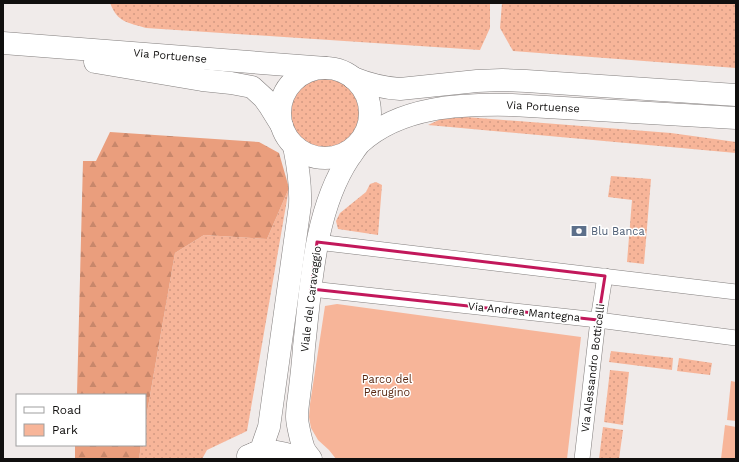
<svg xmlns="http://www.w3.org/2000/svg" width="739" height="462" font-family="'Work Sans',sans-serif">
	<defs>
		<pattern id="grass-dots" width="8" height="8" patternUnits="userSpaceOnUse"><rect width="8" height="8" fill="#f7b599"/><path d="M2 2h.1M6 6h.1" fill="none" stroke="#d39a83" stroke-width="1.8" stroke-linecap="round"/></pattern>
		<pattern id="forest-firs" width="22" height="20" patternUnits="userSpaceOnUse"><rect width="22" height="20" fill="#ea9e7d"/><path d="M5 1l3.5 6h-7zM16 11l3.5 6h-7z" fill="#c8876b"/></pattern>
	</defs>
	<rect width="100%" height="100%" fill="#f0ebea"/>
	<!-- grass -->
	<g fill="url(#grass-dots)">
		<path d="M110,3H490V28L480,50L146,28C127,22 118,23 110,3Z"/>
		<polygon points="502,3 736,3 736,68 513,51 500,28"/>
		<circle cx="325" cy="113" r="34"/>
		<polygon points="466,117 671,133 736,142 736,153 428,125 441,119"/>
		<polygon points="611,176 651,179 644,264 627,262 632,200 608,197"/>
		<polygon points="376,182 382,185 378,235 338,229 336,221 340,213 366,192 370,184"/>
		<polygon points="289,188 247,431 207,450 202,459 139,459 141,445 145,445 145,424 175,253 204,235 267,239"/>
		<polygon points="611,351 673,358 672,370 609,362"/>
		<polygon points="679,358 712,363 710,375 677,371"/>
		<polygon points="610,370 629,372 623,425 604,422"/>
		<polygon points="603,427 623,430 619,459 599,459"/>
	</g>
	<!-- forest -->
	<g fill="url(#forest-firs)">
		<polygon points="110,132 259,142 279,153 289,188 267,239 204,235 175,253 145,424 145,395 77,395 83,161 96,161"/>
		<polygon points="75,445 141,445 139,459 75,459"/>
	</g>
	<!-- green -->
	<g fill="#f7b599">
		<polygon points="337,304 581,337 567,459 336,459 329,450 318,440 311,428 309,417 310,404 325,306"/>
		<polygon points="731,381 736,382 736,421 727,420"/>
		<polygon points="725,425 736,427 736,459 721,459"/>
	</g>
	<g fill="none" stroke-linecap="round" stroke-linejoin="round">
		<defs>
			<g id="street">
				<polyline points="317,242 736,292"/>
				<polyline points="311,289 598,320 736,338"/>
				<polyline points="582,459 598,320 605,276"/>
			</g>
			<g id="secondary">
				<polyline points="3,43 326,68"/>
				<polyline points="95,62 202,80 231,83 252,87 264,98 269,105 282,126"/>
				<circle cx="325" cy="113" r="45"/>
				<path d="M353,78C368,84 383,88 400,89L477,81L502,80L526,81L736,95"/>
				<path d="M253,454L261,450L269,427L300,205C301,185 298,166 294,146"/>
				<path d="M248,456C265,448 285,452 301,459"/>
				<path d="M311,459C308,455 304,451 303,446C301,440 297,423 297,417C297,410 298,403 299,396C301,380 303,364 304,347C311,286 314,211 349,158C353,153 356,147 360,143C401,106 460,104 512,105L736,118"/>
			</g>
		</defs>
		<!-- street casing -->
		<use href="#street" stroke="#837f7e" stroke-width="16"/>
		<!-- secondary casing -->
		<use href="#secondary" stroke="#837f7e" stroke-width="23"/>
		<!-- street -->
		<use href="#street" stroke="#fff" stroke-width="15"/>
		<!-- secondary -->
		<use href="#secondary" stroke="#fff" stroke-width="22"/>
	</g>
	<!-- marked area -->
	<path fill="none" stroke="#c2185b" stroke-width="3" stroke-linejoin="round" d="M317,242L605,276L598,320L311,289Z"/>
	<!-- icons -->
	<defs>
		<symbol id="bank-bare" viewBox="-9 -9 18 18"><path d="M-6-4H6V4H-6ZM0-2.3a2.3 2.3 0 1 0 0 4.6a2.3 2.3 0 1 0 0-4.6Z" fill="#5c6f8a" stroke="#fff" stroke-width="2.5" paint-order="stroke"/></symbol>
	</defs>
	<g fill-rule="evenodd">
		<use href="#bank-bare" x="568" y="220" width="22" height="22"/>
	</g>
	<g text-anchor="middle" dominant-baseline="central" stroke-width="3" stroke-linejoin="round" paint-order="stroke">
		<!-- street labels -->
		<g font-size="11" fill="#100f0e" stroke="#fff">
			<text transform="translate(170 56) rotate(5)">Via Portuense</text>
			<text transform="translate(543 107) rotate(3)">Via Portuense</text>
			<text transform="translate(311 299) rotate(-83)">Viale del Caravaggio</text>
			<text transform="translate(524 312) rotate(6)">Via Andrea Mantegna</text>
			<text transform="translate(593 368) rotate(-83)">Via Alessandro Botticelli</text>
		</g>
		<!-- service labels -->
		<g font-size="11" fill="#4e5e75" stroke="#fff" text-anchor="start">
			<text x="591" y="231">Blu Banca</text>
		</g>
		<!-- park labels -->
		<g font-size="11" fill="#592811" stroke="#fff">
			<text x="387" y="379">Parco del<tspan x="387" dy="13">Perugino</tspan></text>
		</g>
	</g>
	<!-- border -->
	<rect width="739" height="462" fill="none" stroke="#100f0e" stroke-width="8"/>
	<!-- legend -->
	<rect x="16" y="394" width="130" height="52" fill="#ffffff" stroke="#9f9f9f"/>
	<rect x="24" y="407" width="20" height="6" fill="#ffffff" stroke="#9f9f9f"/>
	<text x="52" y="414" font-size="12" fill="#100f0e">Road</text>
	<rect x="24" y="424" width="20" height="12" fill="#f7b599" stroke="#9f9f9f"/>
	<text x="52" y="434" font-size="12" fill="#100f0e">Park</text>
</svg>
